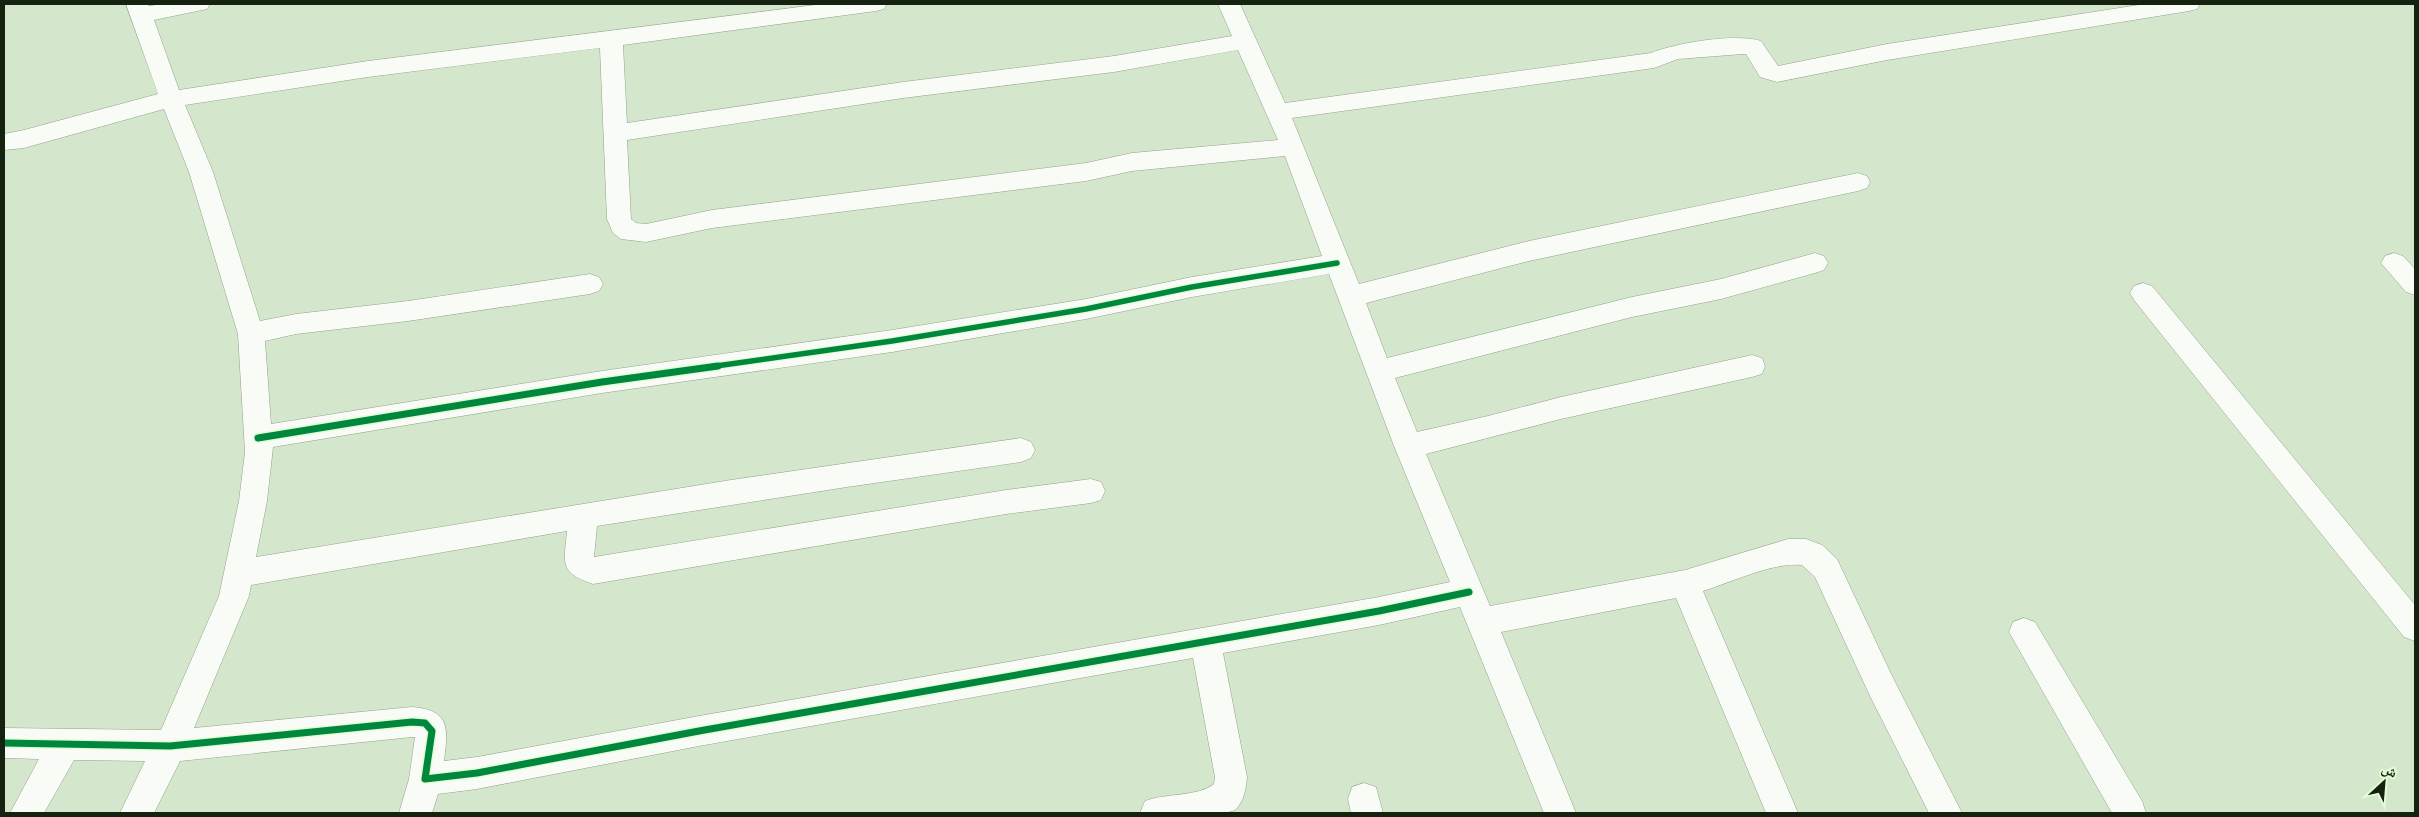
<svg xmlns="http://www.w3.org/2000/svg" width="2419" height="817" font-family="Inter,'Noto Naskh Arabic',sans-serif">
	<rect width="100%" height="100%" fill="#d4e7cc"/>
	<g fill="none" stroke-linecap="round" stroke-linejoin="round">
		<defs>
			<g id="minor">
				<path d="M126,4H148L149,6L162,4H210L207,9L154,20L179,90L368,61L823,4H887L884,9L876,11L623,45L627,123L903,82L1114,56L1232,36L1218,4H1240L1285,103L1651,53C1676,43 1735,33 1761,41L1778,66L1887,44L2145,4H2200L2197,9L2189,11L1887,60L1777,82L1760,77L1746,54H1743L1678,59L1654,68L1292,118L1359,284L1529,241L1858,173L1867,176L1870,182L1867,188L1858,191L1529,261L1366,303L1387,358L1632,297L1721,279L1815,253L1824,256L1828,263L1824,270L1815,273L1721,299L1632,317L1395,378L1417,432L1488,416L1561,397L1752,355L1762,358L1765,366L1762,374L1752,377L1561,419L1426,454L1490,606L1685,570L1788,539H1806L1822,545L1837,559L1892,676L1962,813H1929L1870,696L1815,577L1802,565C1773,562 1732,582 1703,591L1798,813H1766L1676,598L1501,632L1576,813H1544L1460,607L1379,625L1223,653L1247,777C1246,788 1244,802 1235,810C1225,816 1155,814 1140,813L1145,801C1165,793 1198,797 1214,784L1215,777L1193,658L699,746L477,789L438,794L432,813H399L409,779L415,737H412L180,761L154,813H120L145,761L74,760L44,813H10L39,759L4,758V728L161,730L219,596L239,501L245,452L238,334L189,172L164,109L24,148L4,150V134L24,130L158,94ZM600,48L607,219L613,233L621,239L646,242L712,228L1086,181L1132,171L1285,156L1322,256L1192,277L1086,299L892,330L602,371L271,424L265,341L296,334L408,321L590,294L599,291L603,284L599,277L590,274L408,301L296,314L260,321L213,172L185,105L368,77ZM1238,50L1278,140L1132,153L1086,163L712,210L646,224L636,223L631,219L627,140L903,98L1114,72ZM1329,274L1394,446L1450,582L1379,597L699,716L477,757L444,761C448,729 451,710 412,707L194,728L249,596L251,585L567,531C564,564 559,572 593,584L1006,514L1091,503L1101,500L1105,491L1101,482L1091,479L1006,490L594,557L597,526L847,487L1021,462L1031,458L1035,450L1031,442L1021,438L731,480L256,557L267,501L273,447L602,393L892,352L1086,319L1192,297Z"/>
				<polygon points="2394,253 2403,256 2415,269 2415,295 2406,292 2381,263 2385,256"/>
				<polygon points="2143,283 2152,286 2415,605 2415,641 2404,637 2134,300 2130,293 2134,286"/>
				<polygon points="2024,618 2035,622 2142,801 2146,813 2112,813 2009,632 2013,622"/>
				<polygon points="1364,783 1376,787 1383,813 1351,813 1348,799 1352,787"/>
			</g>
		</defs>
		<!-- minor casing -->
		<use href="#minor" stroke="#93a18c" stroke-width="1"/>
		<!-- minor -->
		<use href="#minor" fill="#f9fbf7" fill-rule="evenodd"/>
		<defs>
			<polyline id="cycleway-far1" points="709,367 892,341 1086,309 1192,287 1337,263"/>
			<g id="cycleway">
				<polyline points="258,438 602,382 718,366"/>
				<polyline points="4,743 170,746 412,722 425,723 432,731 425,779 477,773 699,731 1379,611 1469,592"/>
			</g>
		</defs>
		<!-- cycleway-far1 casing -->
		<use href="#cycleway-far1" stroke="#e2fdd5" stroke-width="8"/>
		<!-- cycleway casing -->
		<use href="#cycleway" stroke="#e2fdd5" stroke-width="10"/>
		<!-- cycleway-far1 -->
		<use href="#cycleway-far1" stroke="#00873e" stroke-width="5.5"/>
		<!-- cycleway -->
		<use href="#cycleway" stroke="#00873e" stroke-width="7"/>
	</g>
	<!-- border -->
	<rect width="2419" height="817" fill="none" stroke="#162210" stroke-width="10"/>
	<!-- north arrow -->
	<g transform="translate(2384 782) rotate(26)" stroke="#e2fdd5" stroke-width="4" paint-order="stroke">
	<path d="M0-4L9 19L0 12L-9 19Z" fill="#162210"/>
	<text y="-8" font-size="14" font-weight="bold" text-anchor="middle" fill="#162210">ش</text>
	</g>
</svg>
